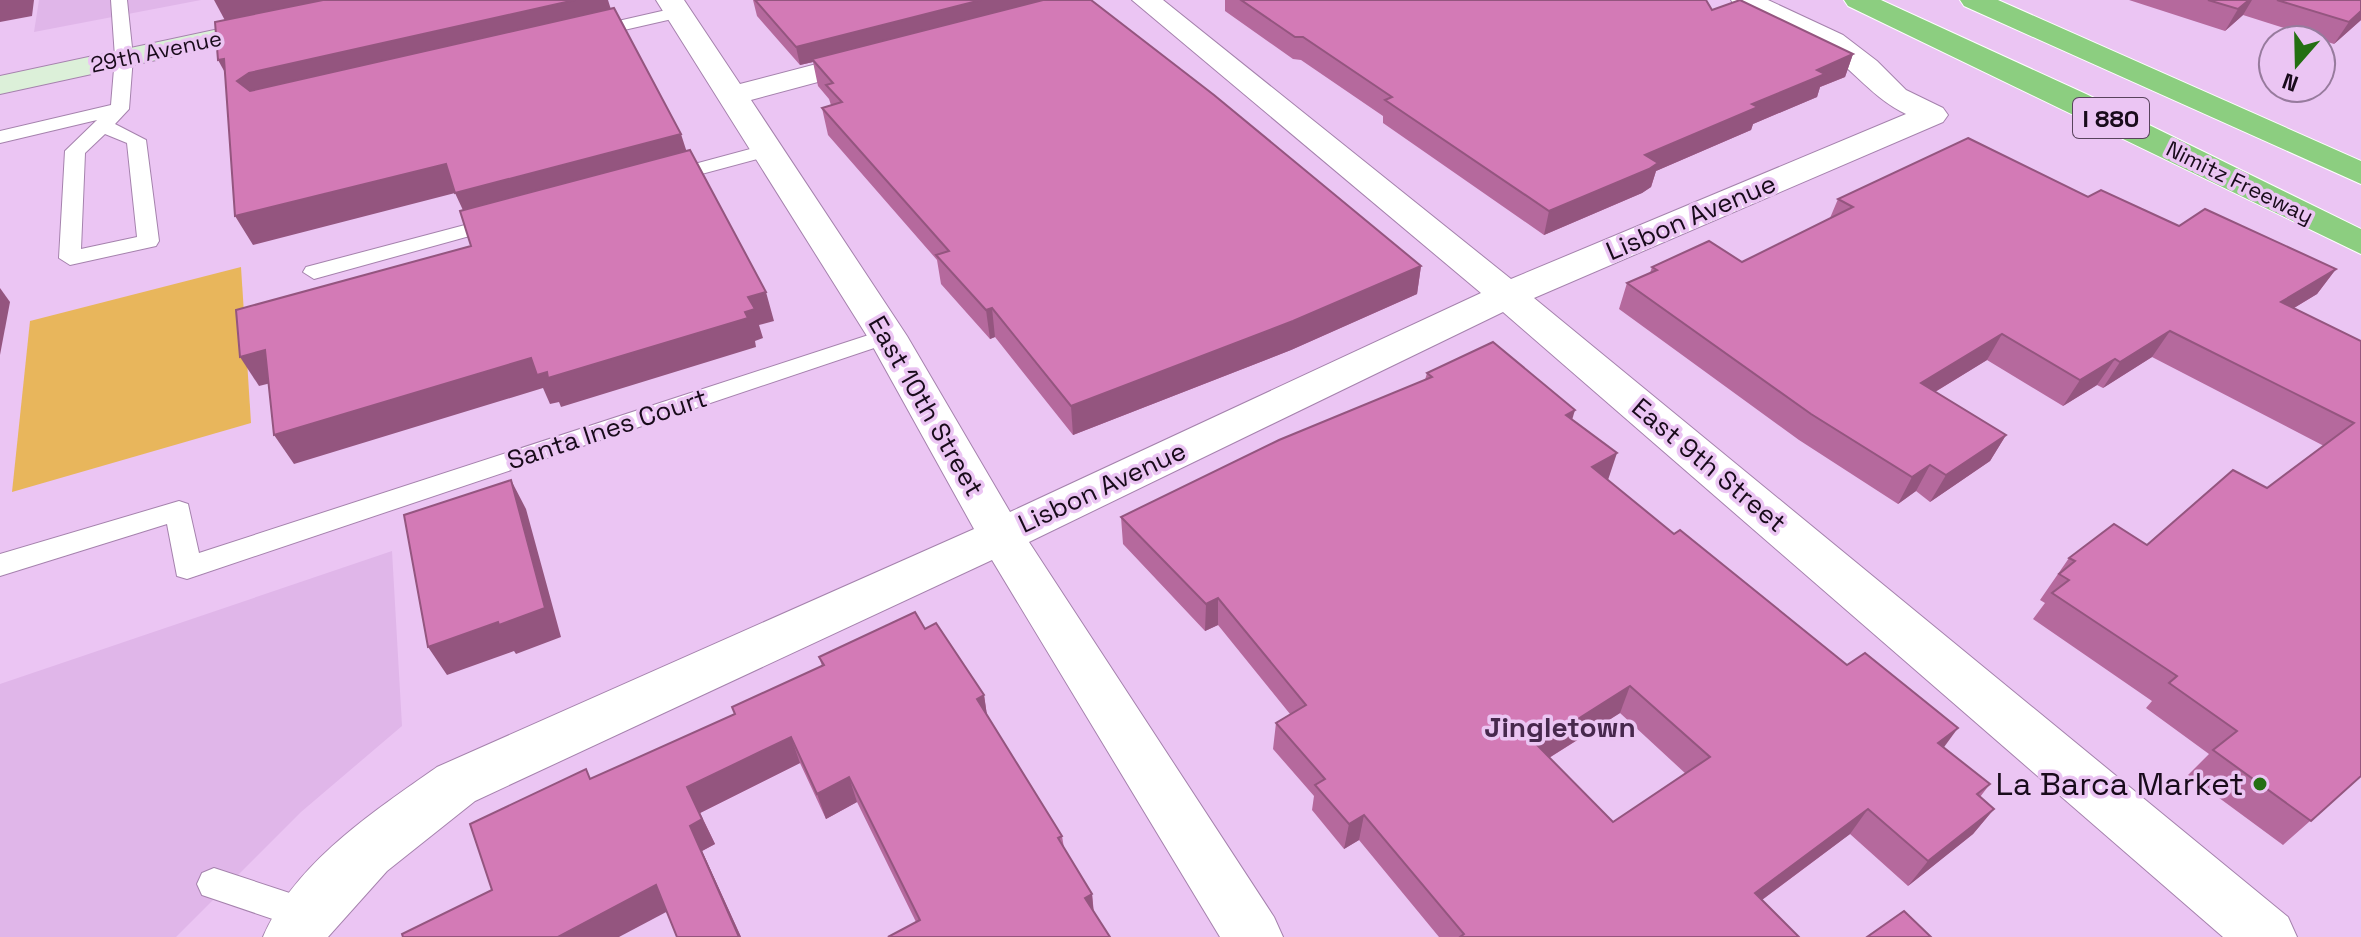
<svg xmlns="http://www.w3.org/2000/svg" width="2361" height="937" font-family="'Space Grotesk',sans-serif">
	<rect width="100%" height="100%" fill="#ebc5f3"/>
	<!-- built -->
	<g fill="#e0b6e9">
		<polygon points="39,0 201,0 34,32"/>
		<polygon points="392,551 402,726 301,812 176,937 0,937 0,684"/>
	</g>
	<!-- green -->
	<polygon fill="#e8b65c" points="241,267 251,423 12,492 30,321"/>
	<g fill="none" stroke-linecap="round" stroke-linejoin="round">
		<defs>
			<g id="lane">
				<path d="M111,0H127L133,57L129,109L115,124L146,140L159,241L156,246L70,265L59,258L65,151L97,120L0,143V131L111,105L115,57ZM105,134L127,143L137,237L81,249L85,153Z"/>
				<polygon points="675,8 683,13 681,17 589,38 580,33 583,29"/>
				<polygon points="765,145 772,147 775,151 772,155 668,183 658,177 661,173"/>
				<polygon points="499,216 506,218 510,222 506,226 314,279 303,272 306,267"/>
				<polygon points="887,329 895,331 899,336 895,341 187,579 177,576 167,524 0,576 0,554 179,501 188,504 199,553"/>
				<polygon points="214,868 320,903 325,915 320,927 308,931 202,895 197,884 202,873"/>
			</g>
			<path id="street" d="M656,0H684L740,84L874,49L885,52L889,58L885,64L751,100L907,336L1010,512L1481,293L1132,0H1163L1511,279L1906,114C1874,99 1853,70 1824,49C1798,31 1764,20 1735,6L1731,0H1768L1843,35L1877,61L1906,90L1943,108L1948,115L1943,122L1534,298L2288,917L2297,937H2223L1503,312L1029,542L1274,917L1283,937H1220L992,560L475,801L387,871L328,937H263C295,863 373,812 437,767L974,529L867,336Z"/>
			<polygon id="secondary" points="275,17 285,20 290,26 285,32 0,94 0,76"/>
			<g id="highway">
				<polygon points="1844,0 1881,0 2086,94 2361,229 2361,254 1848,6"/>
				<polygon points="1960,0 1998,0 2361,161 2361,184 1964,6"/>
			</g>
		</defs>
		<!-- lane casing -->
		<use href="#lane" stroke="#a582ad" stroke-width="2"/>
		<!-- street casing -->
		<use href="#street" stroke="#a582ad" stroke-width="2"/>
		<!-- secondary casing -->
		<use href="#secondary" stroke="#a582ad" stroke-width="2"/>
		<!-- highway casing -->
		<use href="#highway" stroke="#fff" stroke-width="2"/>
		<!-- lane -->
		<use href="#lane" fill="#fff" fill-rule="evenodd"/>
		<!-- street -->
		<use href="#street" fill="#fff" fill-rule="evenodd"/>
		<!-- secondary -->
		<use href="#secondary" fill="#dcf0d9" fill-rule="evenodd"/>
		<!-- highway -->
		<use href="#highway" fill="#8cce80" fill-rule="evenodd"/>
	</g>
	<!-- wall -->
	<g fill="#b5699d" fill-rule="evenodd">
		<polygon points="753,0 1091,0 1421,266 1417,294 1291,350 1073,435 995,337 990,339 941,284 937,260 828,135 822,108 831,105 829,99 818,86 813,62 800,65 757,16"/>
		<polygon points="1225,0 1706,0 1712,10 1853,54 1845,77 1820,87 1817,97 1753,124 1751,130 1656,171 1651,187 1642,193 1544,235 1383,123 1383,116 1301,60 1293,59 1225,11"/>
		<polygon points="2129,0 2361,0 2361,20 2334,44 2243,15 2225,31"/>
		<polygon points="2088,197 2179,226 2336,269 2317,294 2294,308 2361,341 2361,776 2283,845 2188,775 2209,754 2146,708 2152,701 2033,619 2045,603 2040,600 2069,558 2147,545 2267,488 2324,446 2152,357 2103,388 2097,385 2063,406 1987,360 1935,392 2006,435 1990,461 1930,502 1916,491 1898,504 1799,440 1619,309 1627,283 1650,273 1652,267 1742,262 1830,218 1838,199"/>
		<path d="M1427,373L1572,419L1608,480L1674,534L1990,784L1980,797L1994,809L1973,834L1908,886L1850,834L1762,900L1799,937H1439L1359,840L1344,849L1312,810L1314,796L1273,749L1276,723L1290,714L1218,625L1205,631L1123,544L1121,517L1425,380ZM1620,713L1686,774L1613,822L1549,758Z"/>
		<polygon points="925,629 984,695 987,716 1062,836 1064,848 1092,894 1094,913 916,922 857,802 826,819 800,763 700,813 715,844 702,851 741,937 677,937 666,911 492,890 592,779 735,714 822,666 819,657"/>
	</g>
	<!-- shaded-wall -->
	<g fill="#94557f">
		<polygon points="0,0 34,0 32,16 0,22"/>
		<polygon points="214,0 350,0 228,26"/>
		<polygon points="575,0 608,0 614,19 252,108 237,81 249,73"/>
		<polygon points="981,0 1052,0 812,59 813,62 800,65 796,47"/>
		<polygon points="2249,0 2252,0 2243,15 2225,31 2238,9"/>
		<polygon points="2361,11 2361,20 2334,44 2349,22"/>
		<polygon points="1853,54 1845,77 1820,87 1817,97 1753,124 1751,130 1656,171 1651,187 1642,193 1544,235 1549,211 1645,155 1752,104 1817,70"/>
		<polygon points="224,59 233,87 218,60"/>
		<polygon points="681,134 690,162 468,221 455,193 253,245 235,216 446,164"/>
		<polygon points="1421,266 1417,294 1291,350 1073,435 1071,406"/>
		<polygon points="2336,269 2317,294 2261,328 2281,302"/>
		<polygon points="0,288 10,302 0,355"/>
		<polygon points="766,292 774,321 759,325 763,338 755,341 756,347 561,407 559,402 550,404 543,388 294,464 274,435 531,358 745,312 748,297"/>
		<polygon points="992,308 995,337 990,339 986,310"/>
		<polygon points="2170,331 2152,357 2103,388 2120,362"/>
		<polygon points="2002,334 1987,360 1907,409 1921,383"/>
		<polygon points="265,350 283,380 259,386 240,357"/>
		<polygon points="2115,359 2097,385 2063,406 2080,380"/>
		<polygon points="1575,410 1567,437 1566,415"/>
		<polygon points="2006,435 1990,461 1930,502 1946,475"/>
		<polygon points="1617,453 1608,480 1592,467"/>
		<polygon points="1930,465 1916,491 1898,504 1912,477"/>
		<polygon points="511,480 526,509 561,637 516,654 514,651 447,675 428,647"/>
		<polygon points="1218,598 1218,625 1205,631 1206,604"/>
		<polygon points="1630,686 1620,713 1528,771 1537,745"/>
		<polygon points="984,695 988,722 977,699"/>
		<polygon points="1958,728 1939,754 1938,743"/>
		<polygon points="791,737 800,763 700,813 715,844 702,851 741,937 739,937 690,826 687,787"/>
		<polygon points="849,777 857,802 826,819 817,794"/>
		<polygon points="1868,809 1850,834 1739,917 1755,893"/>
		<polygon points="1994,809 1973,834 1908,886 1928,861"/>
		<polygon points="1364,815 1359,840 1344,849 1349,824"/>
		<polygon points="656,885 670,910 619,937 558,937"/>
		<polygon points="1092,894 1094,918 1085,898"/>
	</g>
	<!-- building -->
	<g fill="#d37ab6" stroke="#94557f" stroke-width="2" fill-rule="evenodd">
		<polygon points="323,0 575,0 249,73 237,81 250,91 614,8 681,134 455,193 446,164 235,216 224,59 218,60 215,22"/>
		<polygon points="755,0 981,0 796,47"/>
		<polygon points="1043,0 1091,0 1214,95 1421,266 1293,321 1071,406 992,308 986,310 936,255 949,251 822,108 842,102 826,85 833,83 812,59"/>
		<polygon points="1241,0 1706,0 1712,10 1740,0 1853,54 1817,70 1825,74 1752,104 1758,107 1645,155 1658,163 1649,169 1549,211 1385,100 1392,97 1303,37 1295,37"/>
		<polygon points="2208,0 2249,0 2238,9"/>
		<polygon points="2277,0 2361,0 2361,11 2349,22"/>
		<polygon points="1968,138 2088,197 2101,190 2179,226 2205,209 2336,269 2281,302 2361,341 2361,776 2311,821 2213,750 2237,731 2169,683 2177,676 2052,593 2069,580 2059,574 2075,561 2069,558 2114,524 2147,545 2233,470 2267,488 2354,423 2170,331 2120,362 2115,359 2080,380 2002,334 1921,383 2006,435 1946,475 1930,465 1912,477 1811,414 1627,283 1657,270 1652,267 1709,241 1742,262 1853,207 1838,199"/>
		<polygon points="690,150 766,292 748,297 755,309 745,312 748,318 548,378 547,372 537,375 531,358 274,435 265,350 240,357 236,310 471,246 460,211"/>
		<path d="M1493,342L1575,410L1566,415L1617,453L1592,467L1674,534L1680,530L1847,665L1865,653L1958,728L1938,743L1990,784L1977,794L1994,809L1928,861L1868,809L1755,893L1799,937H1460L1464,934L1364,815L1349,824L1315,785L1325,779L1276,723L1306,705L1218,598L1206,604L1121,517L1279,440L1432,377L1427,373ZM1630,686L1710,757L1613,822L1537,745Z"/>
		<polygon points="511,480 545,608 499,625 498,622 428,647 404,515"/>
		<polygon points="915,612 925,629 936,623 984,695 977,699 1062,836 1058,838 1092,894 1085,898 1110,937 888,937 920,920 849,777 817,794 791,737 687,787 702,819 690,826 739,937 677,937 656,885 558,937 403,937 402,934 492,890 470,824 586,769 590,779 735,714 732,707 824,665 819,657"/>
		<polygon points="1904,911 1931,937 1867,937"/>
	</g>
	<!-- markers -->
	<circle fill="#246f12" stroke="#ebc5f3" stroke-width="3" cx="2260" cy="784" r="8"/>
	<g text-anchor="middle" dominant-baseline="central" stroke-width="7" stroke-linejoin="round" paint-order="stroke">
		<!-- far-street labels -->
		<g font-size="22" fill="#190b1b" stroke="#ebc5f3">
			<text transform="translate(156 51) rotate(-12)">29th Avenue</text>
			<text transform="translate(2240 182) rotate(26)">Nimitz Freeway</text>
		</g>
		<!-- shield labels -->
		<rect fill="#ebc5f3" stroke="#58435c" stroke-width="2" x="2073" y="98" width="76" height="40" rx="6"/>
		<g font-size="24" font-weight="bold" fill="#190b1b">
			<text x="2111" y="118">I 880</text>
		</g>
		<!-- street labels -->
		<g font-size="26" fill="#190b1b" stroke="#ebc5f3">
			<text transform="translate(1691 217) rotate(-23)">Lisbon Avenue</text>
			<text transform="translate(926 406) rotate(60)">East 10th Street</text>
			<text transform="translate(607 429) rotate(-18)">Santa Ines Court</text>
			<text transform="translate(1709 465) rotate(40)">East 9th Street</text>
			<text transform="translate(1102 487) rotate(-25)">Lisbon Avenue</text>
		</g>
		<!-- neighbourhood labels -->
		<g font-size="28" font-weight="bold" fill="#47284d" stroke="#ebc5f3">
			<text x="1560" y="727">Jingletown</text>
		</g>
		<!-- near-poi labels -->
		<g font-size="32" fill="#190b1b" stroke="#ebc5f3" text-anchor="end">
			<text x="2244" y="784">La Barca Market</text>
		</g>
	</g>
	<!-- north arrow -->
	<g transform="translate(2297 64) rotate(200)"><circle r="38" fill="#ebc5f3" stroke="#977b9d" stroke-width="2"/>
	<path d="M0-6L14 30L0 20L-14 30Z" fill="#246f12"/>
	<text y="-12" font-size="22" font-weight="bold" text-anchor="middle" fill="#190b1b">N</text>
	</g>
</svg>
